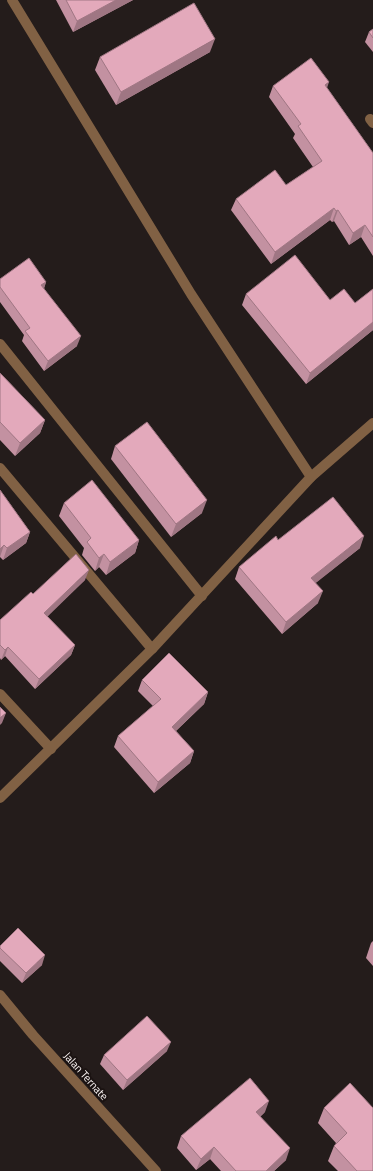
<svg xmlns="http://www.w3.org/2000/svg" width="373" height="1171" font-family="'Titillium Web',sans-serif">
	<rect width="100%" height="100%" fill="#241c1b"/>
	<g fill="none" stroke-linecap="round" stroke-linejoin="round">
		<!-- minor -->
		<g stroke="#816144" stroke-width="10">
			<polyline points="12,0 191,294 311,477"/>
			<polyline points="370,119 373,123"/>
			<polyline points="0,344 202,596"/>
			<polyline points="0,468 152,649"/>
			<polyline points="0,694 51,749"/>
			<polyline points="0,798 152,649 311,477 373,423"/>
			<polyline points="0,995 33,1035 156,1171"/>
		</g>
	</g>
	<!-- wall -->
	<g fill="#c391a1">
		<polygon points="56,0 133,0 73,32"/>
		<polygon points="373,29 373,52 365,42 369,32"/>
		<polygon points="210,52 116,105 95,70 100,57"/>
		<polygon points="273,86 327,88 373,153 373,256 361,237 349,245 334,221 332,222 330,220 271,264 231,210 236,199 286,185 313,167 293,138 295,134 269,97"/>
		<polygon points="0,279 46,282 44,288 77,346 44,371 22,341 24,335 0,302"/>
		<polygon points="373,289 373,330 306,384 242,305 246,294 330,300 355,303"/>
		<polygon points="0,373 45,420 40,433 15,456 0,440"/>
		<polygon points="115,446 202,513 171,537 111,459"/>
		<polygon points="0,490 30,532 26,543 3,560 0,557"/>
		<polygon points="64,503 139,540 135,553 106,575 99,567 95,571 82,555 84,548 59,516"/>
		<polygon points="278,540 360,548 315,583 318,603 282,634 235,579 239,567"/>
		<polygon points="85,580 47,616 75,645 71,655 35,689 5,656 1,660 0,658 0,620 33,594"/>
		<polygon points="142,680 208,692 204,704 176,731 194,751 190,763 154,793 114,747 118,736 153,706 138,691"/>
		<polygon points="373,941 373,966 366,958 371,943"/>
		<polygon points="0,946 42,965 22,983 0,961"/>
		<polygon points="167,1051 123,1090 100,1064 104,1055"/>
		<polygon points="324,1108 373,1108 373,1171 338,1171 328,1161 334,1146 336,1143 318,1123"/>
		<polygon points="265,1112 260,1117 286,1160 274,1171 221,1171 210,1159 196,1170 177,1148 181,1136"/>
	</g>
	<!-- shaded-wall -->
	<g fill="#9f7683">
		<polygon points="116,0 133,0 73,32 77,21"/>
		<polygon points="215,39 210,52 116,105 121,92"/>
		<polygon points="329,82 325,94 325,85"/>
		<polygon points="334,208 330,220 271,264 275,252"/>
		<polygon points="338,210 334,221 332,222 336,211"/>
		<polygon points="365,225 361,237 349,245 353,233"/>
		<polygon points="46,282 43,292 41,285"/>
		<polygon points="373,322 373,330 306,384 310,373"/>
		<polygon points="81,336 77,346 44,371 48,361"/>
		<polygon points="45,420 40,433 15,456 20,443"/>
		<polygon points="207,500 202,513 171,537 176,524"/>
		<polygon points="30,532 26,543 3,560 7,548"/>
		<polygon points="364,536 360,548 307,590 311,578"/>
		<polygon points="139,540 135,553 106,575 110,562"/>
		<polygon points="4,545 0,557 0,549"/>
		<polygon points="104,554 99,567 95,571 99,558"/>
		<polygon points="89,570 85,580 41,623 44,613"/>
		<polygon points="323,591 318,603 282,634 286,622"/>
		<polygon points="75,645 71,655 35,689 39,679"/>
		<polygon points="8,647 5,656 1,660 5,650"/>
		<polygon points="208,692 204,704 168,738 172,727"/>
		<polygon points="6,713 2,723 0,725 0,718"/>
		<polygon points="194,751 190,763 154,793 158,782"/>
		<polygon points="45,955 42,965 22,983 26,973"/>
		<polygon points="171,1042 167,1051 123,1090 127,1080"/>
		<polygon points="269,1101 265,1112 251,1124 256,1112"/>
		<polygon points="214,1147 210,1159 196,1170 201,1159"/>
		<polygon points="290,1148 286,1160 274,1171 266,1171"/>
	</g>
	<!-- building -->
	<g fill="#e3a9bb" stroke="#9f7683">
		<polygon points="66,0 116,0 77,21"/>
		<polygon points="194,3 215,39 121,92 100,57"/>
		<polygon points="373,29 373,38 369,32"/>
		<polygon points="311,58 329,82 325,85 373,153 373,237 365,225 353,233 338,210 336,211 334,208 275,252 236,199 275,170 286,185 322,161 298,126 301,124 273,86"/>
		<polygon points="295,255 330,300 344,289 355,303 373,289 373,322 310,373 246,294"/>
		<polygon points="29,258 46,282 41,285 81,336 48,361 25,331 30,328 0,287 0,279"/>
		<polygon points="0,373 45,420 20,443 0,422"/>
		<polygon points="147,422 207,500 176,524 115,446"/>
		<polygon points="92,480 139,540 110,562 104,554 99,558 87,542 91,538 64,503"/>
		<polygon points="0,490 30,532 7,548 4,545 0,549"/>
		<polygon points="333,497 364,536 311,578 323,591 286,622 239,567 276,536 278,540"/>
		<polygon points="76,554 89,570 44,613 75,645 39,679 8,647 5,650 0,645 0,620 31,592 33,594"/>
		<polygon points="169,653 208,692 172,727 194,751 158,782 118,736 161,699 142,680"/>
		<polygon points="0,707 6,713 0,718"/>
		<polygon points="18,928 45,955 26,973 0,948 0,946"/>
		<polygon points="147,1016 171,1042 127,1080 104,1055"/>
		<polygon points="250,1078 269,1101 256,1112 290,1148 266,1171 236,1171 214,1147 201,1159 181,1136"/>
		<polygon points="350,1083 373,1108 373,1171 357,1171 334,1146 347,1133 324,1108"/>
	</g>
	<g text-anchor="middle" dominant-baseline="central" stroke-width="4" stroke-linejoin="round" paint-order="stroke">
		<!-- street labels -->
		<g font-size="11" fill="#f7f1f0" stroke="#1b1312">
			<text transform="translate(86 1076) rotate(48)">Jalan Ternate</text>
		</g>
	</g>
</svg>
